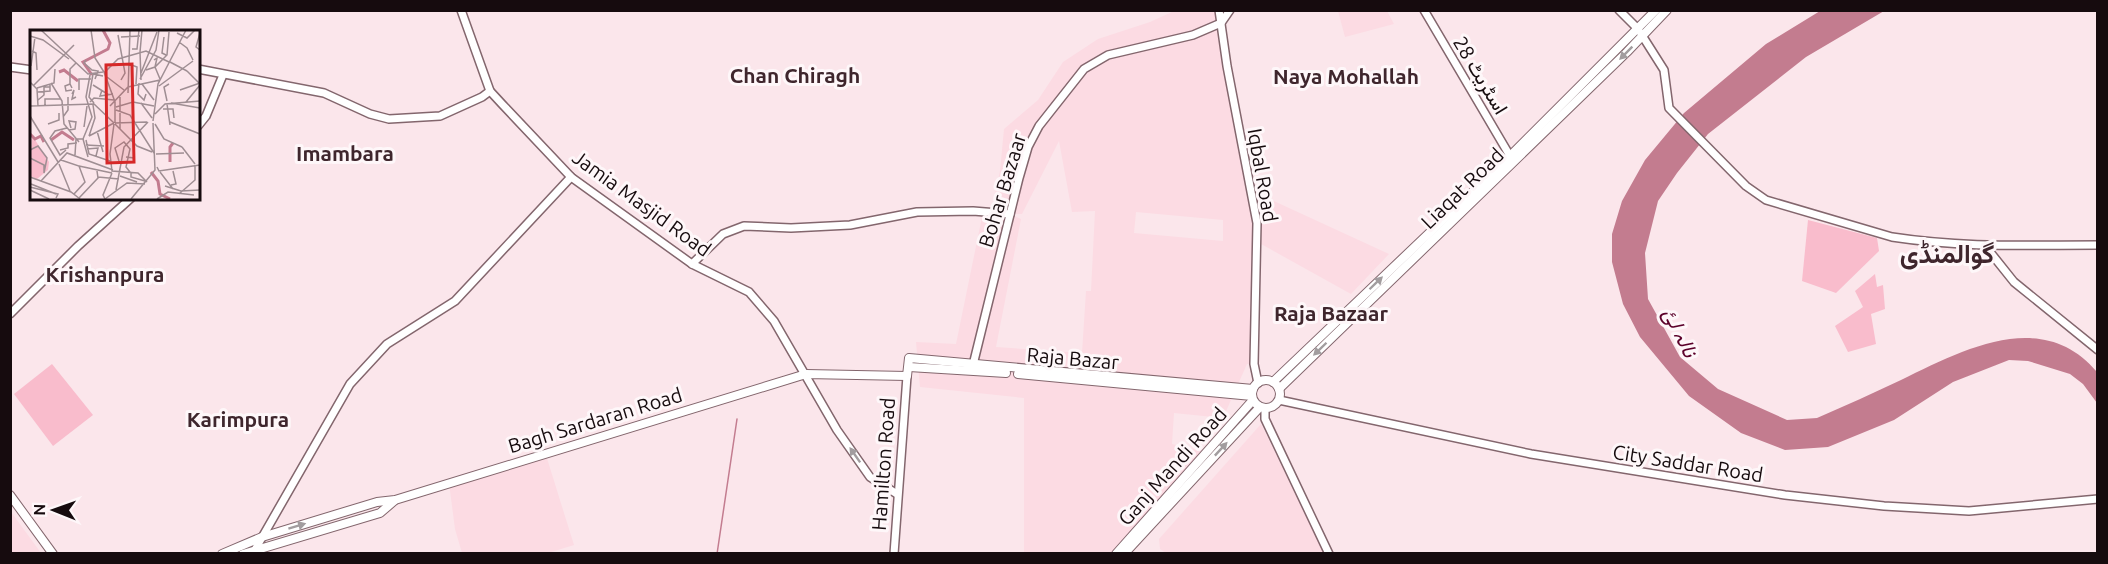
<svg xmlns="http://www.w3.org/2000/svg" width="2108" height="564" font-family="Ubuntu,Vazirmatn,sans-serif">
	<rect width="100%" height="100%" fill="#fbe6eb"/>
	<!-- built -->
	<g fill="#fcdbe3" fill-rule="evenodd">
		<path d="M1174,11H1217L1257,223L1254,364H1247L1223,418L1174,413L1172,444L1207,452L1116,553H1024V398L920,387L916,342L956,344L982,217L1009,214L991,213L1000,171L1004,129L1038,100L1063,62L1098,39L1150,22ZM1059,141L1072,212L1095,211L1091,291H1086L1082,353L996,347L1021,219L1010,214H1022ZM1136,212L1223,220V241L1134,233Z"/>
		<polygon points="1338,11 1387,11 1394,24 1345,37"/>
		<polygon points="1261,195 1389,254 1351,294 1261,244"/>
		<polygon points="1261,424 1325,553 1166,553 1160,549 1159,539"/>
		<polygon points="545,452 574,545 548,553 462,553 455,529 449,483"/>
		<polygon points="11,512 41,553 11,553"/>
	</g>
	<!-- green -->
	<g fill="#f9bccc">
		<polygon points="1808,220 1877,238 1879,251 1836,293 1802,281"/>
		<polygon points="1875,274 1877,287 1883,285 1885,309 1871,314 1876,344 1848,352 1835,326 1863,307 1855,291"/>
		<polygon points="52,364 93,415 53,446 14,394"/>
	</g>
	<!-- water -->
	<path fill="#c37c8f" d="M1820,11H1884L1806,57L1708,134L1677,173L1658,201L1645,253L1648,299L1680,357L1718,389L1787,420L1817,418C1845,406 1873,393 1901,380C1963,350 2042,307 2097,372V403L2083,384L2070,374L2028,361L2009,360L1953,382L1894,420L1828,447L1785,450L1741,433L1689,396L1640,337L1623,304L1612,262V234L1622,201L1645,160L1684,113L1766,44Z"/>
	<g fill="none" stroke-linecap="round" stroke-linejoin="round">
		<!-- stream -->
		<polyline stroke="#c37c8f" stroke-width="1.5" points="717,554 737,419"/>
		<defs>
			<g id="tertiary">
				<polyline points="461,10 490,91 502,104 571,177 692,264 749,292 774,321 837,430 870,477 897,494"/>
				<polyline points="1219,10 1227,66 1257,223 1254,364 1258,383"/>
				<polyline points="1424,10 1510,156"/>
				<path d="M1619,10L1638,29L1664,70L1669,108L1746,186L1766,200L1892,237C1964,248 2026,245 2098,245"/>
				<polyline points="10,67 32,70"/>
				<polyline points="198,69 324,93 370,114 389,119 440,116 482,97 490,91"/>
				<polyline points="198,126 206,116 223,75"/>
				<polyline points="1986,247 2014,282 2098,350"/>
				<polyline points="692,264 723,234 744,226 791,228 850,225 917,212 973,211 1010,214"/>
				<polyline points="10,314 78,246 131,198"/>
				<polyline points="972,369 1019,178 1028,147 1039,126 1084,69 1108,55 1193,35 1221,23 1230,10"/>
				<polyline points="1279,400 1531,454 1785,495 1884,506 1969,511 2098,499"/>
				<polyline points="1265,408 1265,419 1329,554"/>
				<polyline points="256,548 350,384 387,344 455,301 571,177"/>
				<polyline points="894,554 907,376"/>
			</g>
			<g id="secondary">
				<polyline points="909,367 1006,373"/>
				<polyline points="1018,374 1252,396"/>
				<circle cx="1266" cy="394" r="14"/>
				<polyline points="1273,382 1510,156 1656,10"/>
				<polyline points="1279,389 1627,52 1667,10"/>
				<polyline points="10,495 53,554"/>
				<polyline points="222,554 262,537 377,502 395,500 806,374 907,376 909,358 1253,389"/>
				<polyline points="243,554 380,513 394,501"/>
				<polyline points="1116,554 1253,400"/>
				<polyline points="1124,554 1260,407"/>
			</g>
		</defs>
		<!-- tertiary casing -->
		<use href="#tertiary" stroke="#83666d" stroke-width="10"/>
		<!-- secondary casing -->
		<use href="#secondary" stroke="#83666d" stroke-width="10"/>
		<!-- tertiary -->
		<use href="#tertiary" stroke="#fff" stroke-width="7"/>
		<!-- secondary -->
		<use href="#secondary" stroke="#fff" stroke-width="8"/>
	</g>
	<!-- one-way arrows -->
	<defs><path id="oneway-solid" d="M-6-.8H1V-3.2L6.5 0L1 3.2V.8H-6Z" transform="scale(1.5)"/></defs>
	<g fill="#a29d9f">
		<use href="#oneway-solid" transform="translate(1626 53) rotate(135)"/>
		<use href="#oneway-solid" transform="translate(1376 283) rotate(-44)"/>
		<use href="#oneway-solid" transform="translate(1320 349) rotate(136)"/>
		<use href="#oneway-solid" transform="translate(1221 449) rotate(-47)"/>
		<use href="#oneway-solid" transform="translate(855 455) rotate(-125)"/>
		<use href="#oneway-solid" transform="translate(297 526) rotate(-17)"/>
	</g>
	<g text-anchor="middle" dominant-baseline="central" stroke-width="6" stroke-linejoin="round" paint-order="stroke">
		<!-- street labels -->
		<g font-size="20" fill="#160b0e" stroke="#fef7f9">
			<text transform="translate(1481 75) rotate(59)">اسٹریٹ 28</text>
			<text transform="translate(1263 175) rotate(80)">Iqbal Road</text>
			<text transform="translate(1462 188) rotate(-44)">Liaqat Road</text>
			<text transform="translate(1002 190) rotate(-73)">Bohar Bazaar</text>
			<text transform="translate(642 203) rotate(36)">Jamia Masjid Road</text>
			<text transform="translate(1073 358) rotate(5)">Raja Bazar</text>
			<text transform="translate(595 420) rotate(-17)">Bagh Sardaran Road</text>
			<text transform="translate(1688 463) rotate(9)">City Saddar Road</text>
			<text transform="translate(883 464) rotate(-86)">Hamilton Road</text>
			<text transform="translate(1172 466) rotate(-48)">Ganj Mandi Road</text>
		</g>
		<!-- neighbourhood labels -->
		<g font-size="21" font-weight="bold" fill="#3f262d" stroke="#fef7f9">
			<text x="795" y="75">Chan Chiragh</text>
			<text x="1346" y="76">Naya Mohallah</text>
			<text x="345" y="153">Imambara</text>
			<text x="105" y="274">Krishanpura</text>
			<text x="1331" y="313">Raja Bazaar</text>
			<text x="238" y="419">Karimpura</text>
		</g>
		<!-- water labels -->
		<g font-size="21" font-style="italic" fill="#5b012a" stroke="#fef7f9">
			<text transform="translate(1681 332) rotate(64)">نالہ لئ</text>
		</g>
		<!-- district labels -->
		<g font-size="26" font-weight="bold" fill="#3f262d" stroke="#fef7f9">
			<text x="1947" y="253">گوالمنڈی</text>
		</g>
	</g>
	<!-- overview -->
	<g transform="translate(30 30)">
		<rect width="170" height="170" fill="#fbe6eb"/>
		<path d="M2,105L19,132L18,140L7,149L0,146Z" fill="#f9bccc"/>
		<path fill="none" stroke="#c37c8f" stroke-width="3" d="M29,42L34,40L48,51M62,45L53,32L78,19L80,13L73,0M0,104L5,109L11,106L14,112M21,110L32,102L44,110M140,132V117L143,113M121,142L128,151L130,164L140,169"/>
		<path fill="none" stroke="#9f8e93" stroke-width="1.5" d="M11,0L58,44L73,42M61,0L65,28L74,42M147,3L157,8L165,0M170,3L166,17L170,20M88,5L95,43L91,50M0,6L13,10L39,29M91,7L110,6M134,7L132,23L136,25M149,12L157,18L163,30M102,19H107L109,0M2,21L6,23L7,40M110,22L111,50M110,22L112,0M56,30L54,33L62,40L68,41L65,49M124,30L127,28L125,37L130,49M140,32L157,41M99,34L107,37L106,54M1,36L5,7M116,40L125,37L137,25L139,2M157,41L170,54M74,42L85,72V93M74,43L88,29L116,21L139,32M111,43L127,2M77,47L94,60M110,49L126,20L129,0M0,52L7,59L8,76M21,53L32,71L34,94L49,112M109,53L108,64L114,70L116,64M40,54V39L46,33M112,54L124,70M4,55L44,15M63,55L79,65M129,56L163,31M7,58L24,53L25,39M42,60L36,61L35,56L40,54L42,58M49,60V49H61M72,60L70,66L83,64M150,60L170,53M8,62L20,61V55M98,63L100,0M42,64L44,60L42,69L46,67M8,70L14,65V57H20M137,71L134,57L139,54M60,72L64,68L84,70M156,72L170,55M64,73L59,67L63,44L73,46M111,73L122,88M141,73L170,78M137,74L140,95M15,75V69H31M0,76L64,74L84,93M80,76L98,57L130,50M86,77L103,72L124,76M133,79H143L144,88M86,80L100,85L124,123M125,84L135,74L170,71M0,86L28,132M33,87L38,80V67M123,91L128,54L156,0M140,92L170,104M85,93L117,92M18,94L29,90V83M84,94L80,124L82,141L108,143L117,152M85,94L107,116L122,122M125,94L134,109L152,117M54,97L57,76M90,99V67M39,100L45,99L46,92L39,91L41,98M67,101L73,122M59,106L65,88L63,75M59,106L84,93M53,109L62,87L56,67L60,45M53,109L58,127M56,110L59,124L80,131M56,115L74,116M152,117L165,134M57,119L68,118L66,126M0,120L8,116L17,128L14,143V135L0,128M30,120L38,118V114L47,113M36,120L30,125L20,108L25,101L37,98M126,124L154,123M45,125L46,109H54M31,130L49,136L55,152L44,164M89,131L85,118L94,112L100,119L96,137L100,142M94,132H104V128L96,127M29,134L40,161M49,136L82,143M127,137L129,141L149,138M149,138L170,135M101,142V147L115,151M130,142L143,159M90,146L107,152M0,147L41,162L50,169M68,147L89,149M11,151L37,123L83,140M1,154L26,164M141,155L146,154L143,141M135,156L151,161L170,160M0,157L28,164L26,168M0,160L19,169M86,160L94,117L118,92M149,164L165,150V136M49,168L68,148L67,141M75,169L73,165L82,143M75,169L97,153L115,154M101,169L125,140L123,93M127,169L138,162L164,165"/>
		<path fill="#d62828" fill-opacity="0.15" stroke="#d62828" stroke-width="3" d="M102,34L104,132L77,133L76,35Z"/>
		<rect width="170" height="170" fill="none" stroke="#160b0e" stroke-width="3"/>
	</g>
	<!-- border -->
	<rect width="2108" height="564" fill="none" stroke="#160b0e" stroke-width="24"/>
	<!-- north arrow -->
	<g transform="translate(54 510) rotate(271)" stroke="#fef7f9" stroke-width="4.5" paint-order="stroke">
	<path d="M0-4.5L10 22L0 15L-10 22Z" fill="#160b0e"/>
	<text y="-9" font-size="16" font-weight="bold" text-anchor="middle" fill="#160b0e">N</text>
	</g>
</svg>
